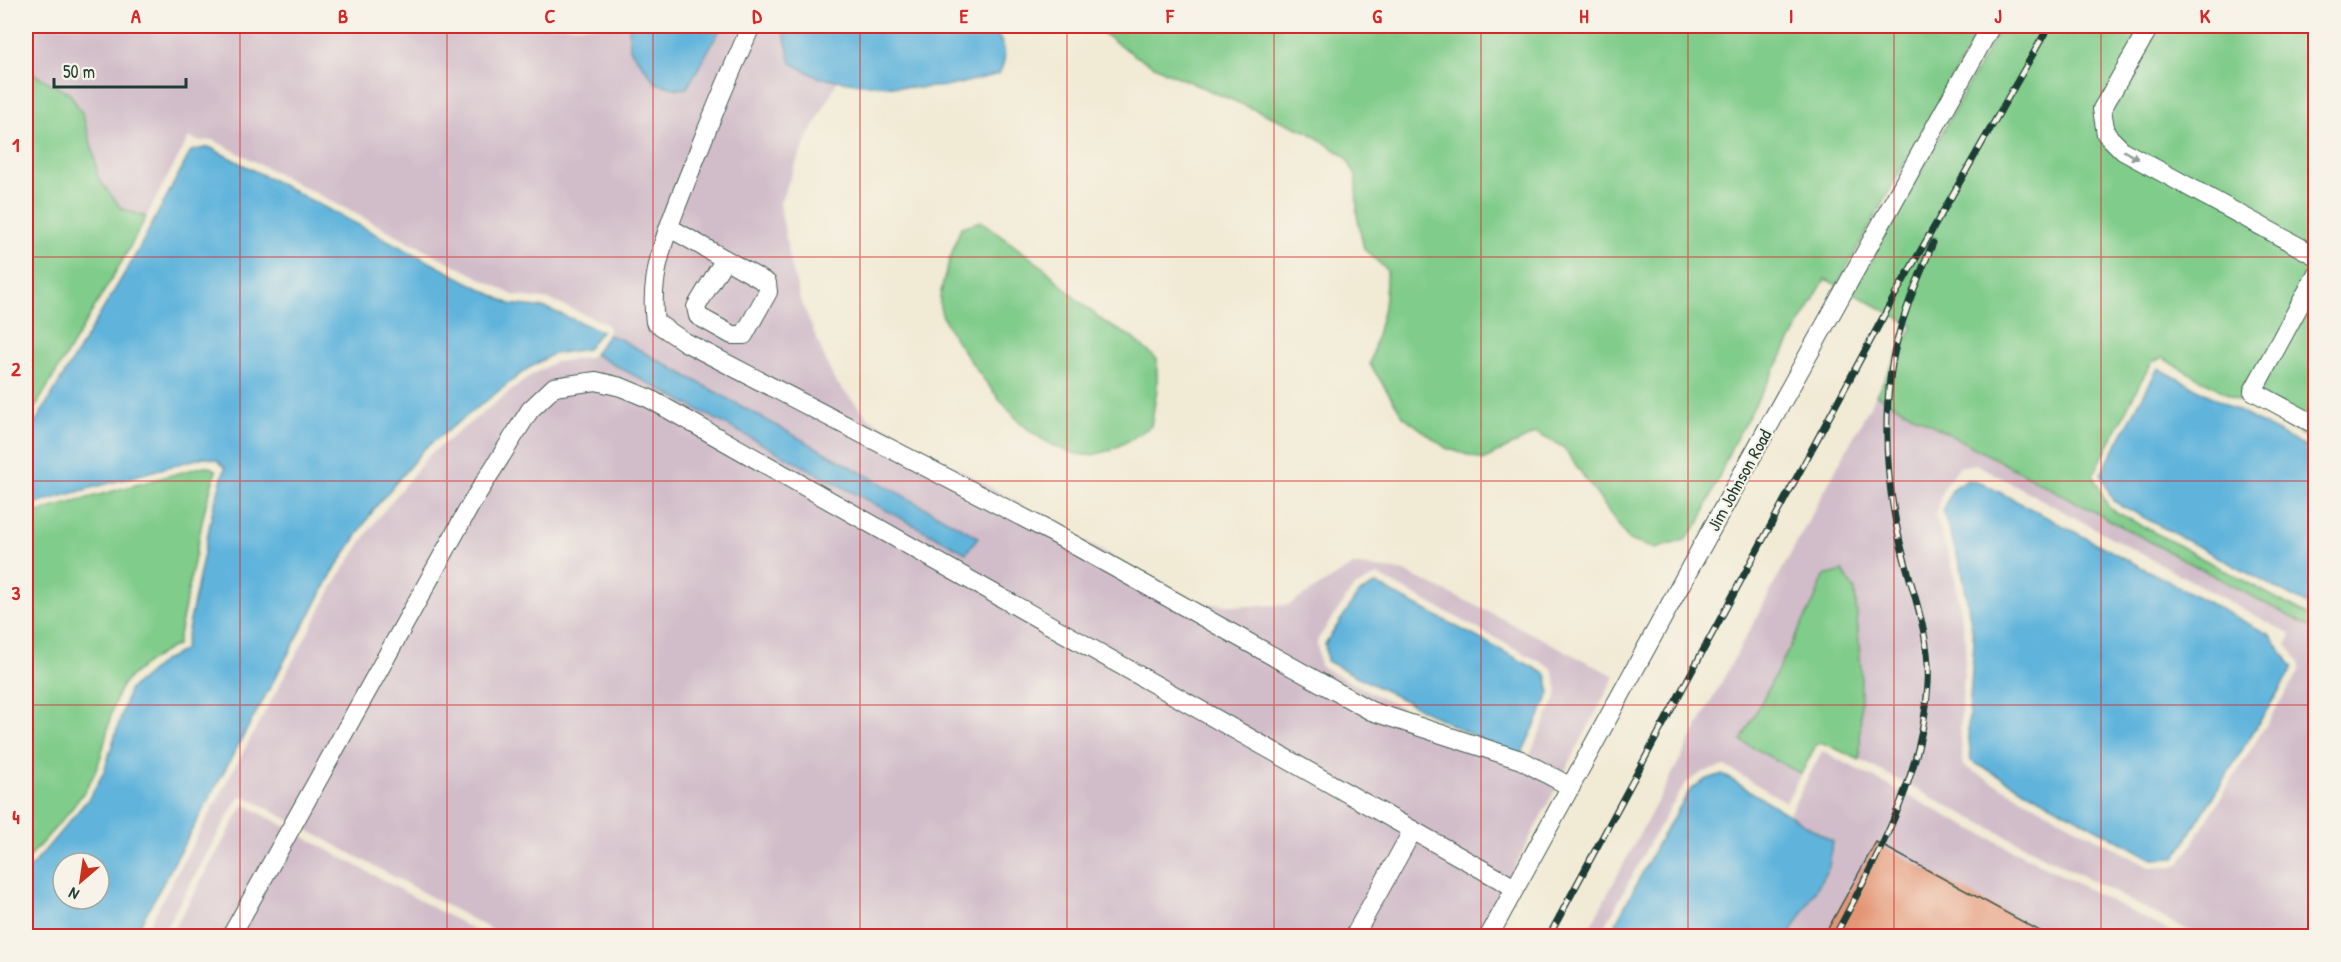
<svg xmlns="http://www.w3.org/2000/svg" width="2341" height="962" font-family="'Patrick Hand',sans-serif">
	<rect width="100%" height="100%" fill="#f7f3e8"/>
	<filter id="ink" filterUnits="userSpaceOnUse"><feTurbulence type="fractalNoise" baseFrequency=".0167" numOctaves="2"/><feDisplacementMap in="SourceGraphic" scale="12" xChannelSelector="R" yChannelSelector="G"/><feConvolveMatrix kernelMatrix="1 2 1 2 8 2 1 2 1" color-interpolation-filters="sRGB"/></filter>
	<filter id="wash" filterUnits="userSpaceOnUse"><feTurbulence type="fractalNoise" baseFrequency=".008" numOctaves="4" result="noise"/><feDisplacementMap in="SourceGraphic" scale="24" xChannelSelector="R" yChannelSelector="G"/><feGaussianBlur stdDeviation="1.35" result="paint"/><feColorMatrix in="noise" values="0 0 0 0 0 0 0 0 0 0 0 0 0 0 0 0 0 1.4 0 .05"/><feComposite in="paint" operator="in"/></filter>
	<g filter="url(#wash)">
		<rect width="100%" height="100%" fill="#f1ead4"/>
		<!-- industrial -->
		<g fill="#d1bdc9" fill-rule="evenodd">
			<path d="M26,26H629L630,49L687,88L722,26H782L791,63L817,77L838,80L798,158L780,203L788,252L800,299L834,380L869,418L1128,566L1202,603L1243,606L1289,605L1353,565L1403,571L1491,613L1615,676L1478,936H503L243,795L237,800L161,936H143L339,576L377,519L429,455L530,376L555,362L588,358L594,354L966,553L978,537L618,338L608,335L609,328L605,323L550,300L513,295L213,140L198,141L189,137L146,217L121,208L98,178L94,154L34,74H26ZM1377,575L1552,668L1558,690L1557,696L1528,758L1499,759L1320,666L1317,644L1318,639L1353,588Z"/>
			<path d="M1876,395L2315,630V936H2198L1860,760L1861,672L1855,590L1824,577L1815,599L1741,741L1801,774L1786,802L1725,766L1703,772L1686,783L1652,838L1600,936H1585ZM1976,464L2291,635L2287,644L2300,665L2299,672L2180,864L2175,866L2149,867L1963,766L1960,729L1966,643L1954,573L1935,515L1945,485L1959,467Z"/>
			<polygon points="1822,751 2178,936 1725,936"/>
			<polygon points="244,804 485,936 170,936"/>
		</g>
		<!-- green -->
		<g fill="#80cc8a" stroke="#50845f" stroke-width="1.5">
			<polygon points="1098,26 1981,26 1837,285 1825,279 1731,448 1700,522 1685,540 1655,549 1629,540 1563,447 1536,433 1483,460 1446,448 1403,416 1370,364 1384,307 1387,270 1364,249 1357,215 1356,176 1345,156 1310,133 1166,72 1136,56 1105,35"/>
			<polygon points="2001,26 2315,26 2315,442 2162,358 2152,362 2141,381 2093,476 2109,508 2315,619 2315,630 1876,395 1913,326 1853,293"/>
			<polygon points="26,74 34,74 70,94 82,113 94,154 98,178 121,208 146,217 124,258 26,423"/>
			<path d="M981,221L1043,267L1074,297L1107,324L1130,336L1157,359V390L1151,426C1134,438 1107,456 1085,455C1065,454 1035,437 1021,423C1002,404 944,332 940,307C937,291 955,244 961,227Z"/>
			<path d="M204,466L212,468L216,471L205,508L177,645C162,652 131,672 122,686C109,708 107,745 96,770C81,804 50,832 26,861V515Z"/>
			<polygon points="1843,571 1855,590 1861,672 1860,760 1821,742 1816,745 1801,774 1741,741 1815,599 1824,576"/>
		</g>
		<!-- water -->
		<g fill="#60b4dc" stroke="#407888" stroke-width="1.5" fill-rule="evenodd">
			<polygon points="629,26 722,26 687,88 678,89 656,83 630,49"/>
			<path d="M782,26H991C1004,42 1010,54 999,74L950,86L918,88L861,84L817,77L791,63Z"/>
			<path d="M209,147L510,304L546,308L601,331L587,349L553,354L527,369L424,449L374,509L333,572L134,936H26V873L89,798L104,772L129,690L163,661L184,650L213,509L225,468L217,460L204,457L26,506V438L135,256L191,151ZM63,863H99V899H63Z"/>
			<polygon points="608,335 618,338 978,537 966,553 594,354"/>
			<polygon points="2158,368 2315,452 2315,609 2113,501 2101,474"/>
			<polygon points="1967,480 1984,484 2270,635 2293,668 2175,858 2153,859 1971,761 1968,729 1974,641 1962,570 1943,512 1953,488"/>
			<polygon points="1376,584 1546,674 1550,693 1521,755 1503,751 1327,661 1325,644 1358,594"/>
			<polygon points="1722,774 1832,841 1829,867 1789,936 1609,936 1659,841 1690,790 1705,780"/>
		</g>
		<g id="blocks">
			<!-- building -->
			<polygon fill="#e49574" points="1876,842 2049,936 1824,936"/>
		</g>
	</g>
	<g filter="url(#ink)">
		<use href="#blocks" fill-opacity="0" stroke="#3e574c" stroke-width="1.5"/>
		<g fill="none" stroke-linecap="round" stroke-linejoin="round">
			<defs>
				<g id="minor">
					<path d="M751,26C731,71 712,116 694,162C675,211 647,268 655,322L685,342L1051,532L1371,711L1521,760L1571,787"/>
					<polyline points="2150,26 2102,109 2106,134 2123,151 2316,256"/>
					<polyline points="670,228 767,283 768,292 744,335 732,335 698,316 696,307 725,259"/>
					<polyline points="2316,275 2253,391 2316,425"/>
					<polyline points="231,936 474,499 530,410 554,387 596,381 621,387 650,399 1515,888"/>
					<polyline points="1354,936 1413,830"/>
					<polyline points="1489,936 1691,566 1991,26"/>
				</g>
			</defs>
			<!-- minor casing -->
			<use href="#minor" stroke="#3e574c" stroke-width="20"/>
			<!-- minor -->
			<use href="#minor" stroke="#fff" stroke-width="18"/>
			<defs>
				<g id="rail">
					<polyline points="1549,936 1894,297 2049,26"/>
					<path d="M1835,936C1877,856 1923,778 1928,684C1931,635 1911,589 1900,542C1887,486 1883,428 1891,371C1897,327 1916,283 1933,243"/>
				</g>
			</defs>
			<!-- rail casing -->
			<use href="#rail" stroke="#1f3d34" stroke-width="7"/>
			<!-- rail -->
			<use href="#rail" stroke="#f7f3e8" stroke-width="4.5" stroke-dasharray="14" stroke-linecap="butt"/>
		</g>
		<!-- one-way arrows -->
		<defs><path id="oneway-solid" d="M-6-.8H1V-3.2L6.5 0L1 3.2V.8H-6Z" transform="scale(1.5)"/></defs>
		<use fill="#8f9e9a" href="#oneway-solid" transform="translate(2131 155) rotate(30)"/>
	</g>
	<!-- grid -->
	<path fill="none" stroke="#d62828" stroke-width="1.5" stroke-opacity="0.55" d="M240,26V936M447,26V936M653,26V936M860,26V936M1067,26V936M1274,26V936M1481,26V936M1688,26V936M1894,26V936M2101,26V936M26,257H2316M26,481H2316M26,705H2316"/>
	<g text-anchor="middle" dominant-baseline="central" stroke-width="4.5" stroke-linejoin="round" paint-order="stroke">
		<!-- street labels -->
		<g font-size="18" fill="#1f3d34" stroke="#f7f3e8">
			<text transform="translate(1739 480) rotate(-61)">Jim Johnson Road</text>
		</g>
	</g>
	<!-- margin -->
	<rect width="2341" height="962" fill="none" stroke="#f7f3e8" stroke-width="66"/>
	<!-- north arrow -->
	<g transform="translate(81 881) rotate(209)"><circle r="28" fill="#f7f3e8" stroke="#a1aaa0" stroke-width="1.5"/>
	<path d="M0-4.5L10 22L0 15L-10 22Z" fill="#c8321e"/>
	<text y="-9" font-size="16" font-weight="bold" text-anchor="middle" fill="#1f3d34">N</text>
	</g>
	<!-- scale -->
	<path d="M54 78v9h132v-9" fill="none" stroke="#1f3d34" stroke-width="3"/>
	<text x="63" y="78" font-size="18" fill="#1f3d34" stroke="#f7f3e8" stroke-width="4.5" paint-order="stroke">50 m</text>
	<rect x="33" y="33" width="2275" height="896" fill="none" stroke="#d62828" stroke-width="2"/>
	<g font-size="20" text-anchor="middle" font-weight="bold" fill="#d62828">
		<text x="136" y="23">A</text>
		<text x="343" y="23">B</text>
		<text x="550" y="23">C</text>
		<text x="757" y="23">D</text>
		<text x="964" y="23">E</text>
		<text x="1170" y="23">F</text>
		<text x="1377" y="23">G</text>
		<text x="1584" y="23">H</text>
		<text x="1791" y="23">I</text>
		<text x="1998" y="23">J</text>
		<text x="2205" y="23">K</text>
		<text x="16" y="152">1</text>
		<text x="16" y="376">2</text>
		<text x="16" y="600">3</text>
		<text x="16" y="824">4</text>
	</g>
</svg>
